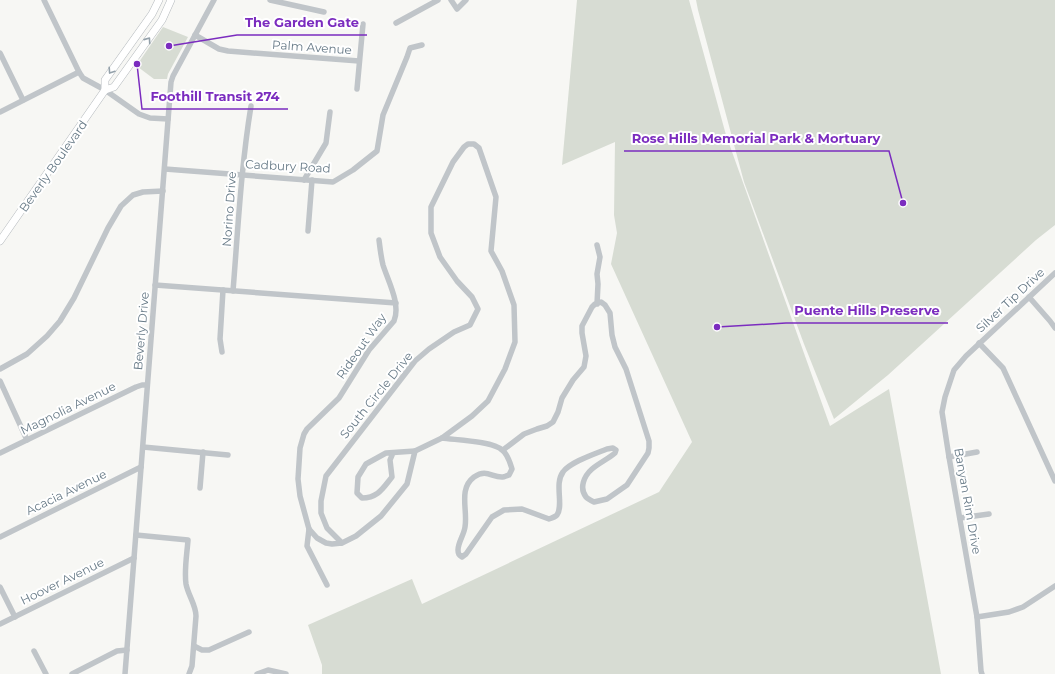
<svg xmlns="http://www.w3.org/2000/svg" width="1055" height="674" font-family="Montserrat,sans-serif">
	<rect width="100%" height="100%" fill="#f7f7f4"/>
	<!-- green -->
	<g fill="#d7dcd3">
		<polygon points="577,0 689,0 726,135 830,426 889,389 941,674 322,674 322,665 308,625 412,579 422,604 659,492 692,442 611,264 617,233 614,215 615,142 562,165"/>
		<polygon points="696,0 1055,0 1055,225 1036,240 888,375 834,419 804,344 744,182 698,10"/>
		<polygon points="163,27 188,37 168,74 167,79 154,79 138,67 140,64 139,62"/>
	</g>
	<g fill="none" stroke-linecap="round" stroke-linejoin="round">
		<defs>
			<g id="major">
				<polyline points="105,90 105,80 152,14 159,0"/>
				<polyline points="0,241 105,90 114,87 162,20 171,0"/>
			</g>
		</defs>
		<!-- major casing -->
		<use href="#major" stroke="#b4b9bd" stroke-width="8"/>
		<!-- minor -->
		<g stroke="#c0c5c9" stroke-width="5.5">
			<polyline points="44,0 79,72 83,78 105,90 139,114 150,118 168,119"/>
			<polyline points="270,0 324,12"/>
			<polyline points="451,0 457,9 466,0"/>
			<polyline points="396,23 438,0"/>
			<polyline points="195,35 219,49 228,51 359,61"/>
			<polyline points="0,53 23,100"/>
			<polyline points="357,89 363,24"/>
			<polyline points="0,112 79,72"/>
			<polyline points="165,169 333,182 353,170 377,151 383,115 407,57 410,48 422,45"/>
			<polyline points="304,180 326,143 330,112"/>
			<polyline points="308,231 312,180"/>
			<polyline points="597,245 600,257 597,274 598,284 597,304"/>
			<polyline points="155,285 396,303"/>
			<path d="M233,291C238,229 241,167 251,106"/>
			<polyline points="1029,297 1050,321 1055,328"/>
			<polyline points="979,343 1003,368 1055,481"/>
			<polyline points="222,352 220,339 223,290"/>
			<polyline points="0,369 27,354 47,336 60,321 74,298 108,228 121,206 133,195 143,192 163,191"/>
			<polyline points="0,381 27,440"/>
			<path d="M442,438C455,440 493,441 502,450C508,454 510,463 512,469L509,475C508,475 504,477 503,477C492,478 487,468 474,477C458,489 468,510 465,527C464,535 458,542 458,550C458,554 459,555 462,557L466,554L492,517L504,510L522,509L549,519C552,518 555,517 557,515C564,505 554,484 563,472C570,462 595,454 607,449L613,448L616,450L615,453C608,459 599,463 592,469C584,476 579,488 586,497C588,499 592,501 594,502L607,499L627,485L648,453L649,448V441L626,369L615,347L612,335L610,313L605,305L601,302L595,304L592,307L582,326V333L586,356L584,367L573,380L562,398L558,412L553,422L547,426L537,429L524,434L503,450"/>
			<polyline points="143,447 228,455"/>
			<polyline points="0,453 136,387 142,385 147,385"/>
			<path d="M393,453L390,460L392,477C383,488 378,498 362,498L357,493L358,477L366,464L386,453L415,451"/>
			<polyline points="949,457 977,452"/>
			<polyline points="200,488 203,452"/>
			<polyline points="960,518 989,514"/>
			<polyline points="309,529 307,546 327,585"/>
			<path d="M136,535L188,540C187,554 184,570 186,584C188,595 196,605 196,616L192,666L189,674"/>
			<polyline points="0,537 141,467"/>
			<path d="M342,543L327,528L321,513V501L326,476L415,361L429,349L454,332L470,325L478,309L472,297L457,281L440,257L431,233V207L453,162L464,147L468,144H474L479,148L496,197L491,251L502,271L514,305L515,342L505,369L488,401L472,416L442,438L415,451L407,484L381,516L356,536L342,543L332,544L326,543L317,538L309,529L300,496L298,479L300,448L304,434L307,429L339,398L369,350L394,321C401,304 388,281 383,265C381,257 380,248 379,240"/>
			<polyline points="0,587 15,617"/>
			<polyline points="977,617 1009,612 1023,607 1055,586"/>
			<polyline points="0,624 134,558"/>
			<polyline points="194,646 202,650 209,650 249,632"/>
			<polyline points="34,651 46,674"/>
			<polyline points="72,674 117,651 127,650"/>
			<polyline points="125,674 171,82 173,76 214,0"/>
			<polyline points="257,674 268,670 286,674"/>
			<polyline points="982,674 981,671 977,617 949,457 942,412 945,397 954,370 966,356 1055,273"/>
		</g>
		<!-- major -->
		<use href="#major" stroke="#fff" stroke-width="7"/>
	</g>
	<!-- one-way arrows -->
	<defs><path id="oneway-chevron" d="M-2-3.5L2.5 0L-2 3.5" fill="none" stroke-width="1.6" stroke-linecap="round" stroke-linejoin="round"/></defs>
	<g stroke="#94a1aa">
		<use href="#oneway-chevron" transform="translate(148 40) rotate(-55)"/>
		<use href="#oneway-chevron" transform="translate(111 71) rotate(124)"/>
	</g>
	<g text-anchor="middle" dominant-baseline="central" stroke-width="4" stroke-linejoin="round" paint-order="stroke">
		<!-- street labels -->
		<g font-size="12" fill="#667986" stroke="#fff">
			<text transform="translate(312 47) rotate(4)">Palm Avenue</text>
			<text transform="translate(53 166) rotate(-55)">Beverly Boulevard</text>
			<text transform="translate(288 166) rotate(3)">Cadbury Road</text>
			<text transform="translate(229 209) rotate(-86)">Norino Drive</text>
			<text transform="translate(1010 300) rotate(-43)">Silver Tip Drive</text>
			<text transform="translate(141 331) rotate(-85)">Beverly Drive</text>
			<text transform="translate(361 346) rotate(-55)">Rideout Way</text>
			<text transform="translate(376 395) rotate(-51)">South Circle Drive</text>
			<text transform="translate(68 408) rotate(-26)">Magnolia Avenue</text>
			<text transform="translate(66 492) rotate(-26)">Acacia Avenue</text>
			<text transform="translate(968 501) rotate(80)">Banyan Rim Drive</text>
			<text transform="translate(62 581) rotate(-26)">Hoover Avenue</text>
		</g>
	</g>
	<!-- callouts -->
	<path fill="none" stroke="#7b2cbf" stroke-width="1.5" d="M169 46L237 35H367M137 64L142 109H288M903 203L889 151H624M717 327L786 323H948"/>
	<g fill="#7b2cbf" stroke="#fff" stroke-width="1.5">
		<circle cx="169" cy="46" r="4"/>
		<circle cx="137" cy="64" r="4"/>
		<circle cx="903" cy="203" r="4"/>
		<circle cx="717" cy="327" r="4"/>
	</g>
	<g font-size="13" text-anchor="middle" font-weight="bold" fill="#7b2cbf" stroke="#fff" stroke-width="4" stroke-linejoin="round" paint-order="stroke">
		<text x="302" y="27">The Garden Gate</text>
		<text x="215" y="101">Foothill Transit 274</text>
		<text x="756" y="143">Rose Hills Memorial Park &amp; Mortuary</text>
		<text x="867" y="315">Puente Hills Preserve</text>
	</g>
</svg>
